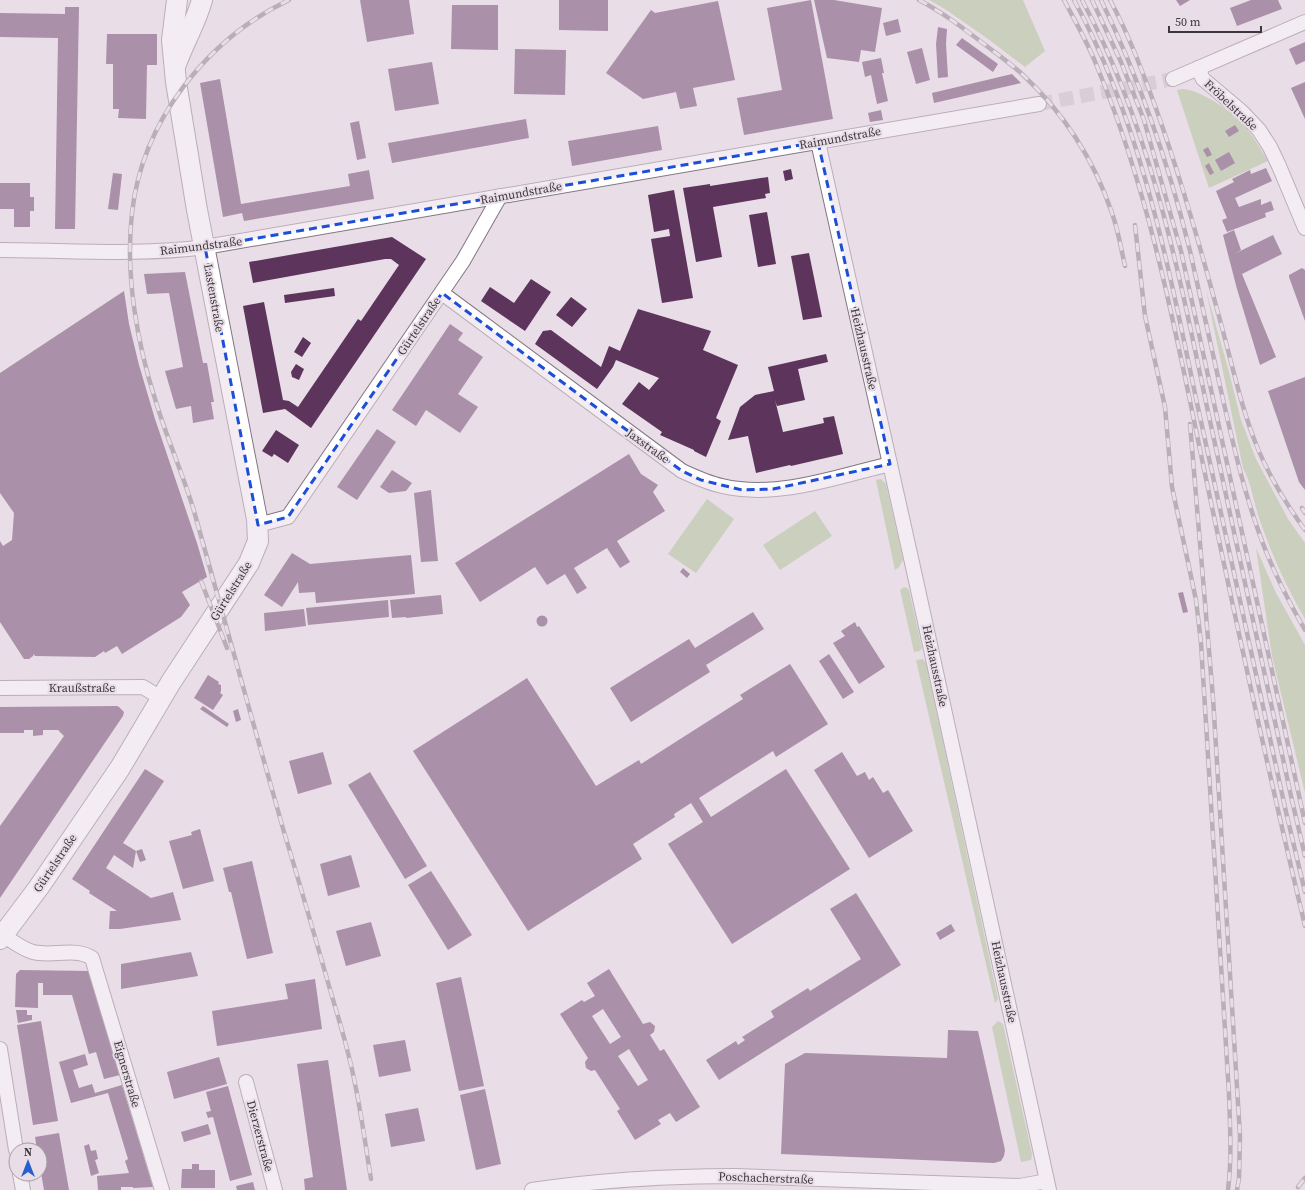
<svg xmlns="http://www.w3.org/2000/svg" width="1305" height="1190" font-family="'Source Serif 4',serif">
	<rect width="100%" height="100%" fill="#e9dde8"/>
	<!-- green -->
	<g fill="#a4c08b">
		<polygon points="929,0 1023,0 1045,51 1025,67 988,39 945,9"/>
		<path d="M1183,89C1194,90 1202,95 1212,100C1240,117 1252,133 1268,161L1209,188L1177,90Z"/>
		<path d="M1206,290L1229,372L1241,420L1256,459L1288,519L1305,543V619C1287,588 1272,555 1260,521C1254,504 1252,485 1243,468Z"/>
		<polygon points="881,479 886,484 903,560 899,567 895,570 876,480"/>
		<polygon points="707,499 734,519 696,573 668,554"/>
		<polygon points="815,511 832,536 780,570 763,545"/>
		<polygon points="1256,548 1276,593 1305,645 1305,793 1272,656"/>
		<polygon points="904,587 907,588 909,590 922,648 920,651 914,652 900,590"/>
		<polygon points="923,659 926,663 998,999 995,1003 916,660"/>
		<polygon points="998,1021 1003,1024 1032,1154 1031,1160 1021,1162 992,1027"/>
	</g>
	<!-- building -->
	<g fill="#5d345c" fill-rule="evenodd">
		<polygon points="360,0 409,0 414,34 367,42"/>
		<polygon points="559,0 608,0 608,31 559,30"/>
		<polygon points="811,0 833,119 744,135 737,98 782,90 767,8"/>
		<polygon points="814,0 834,0 882,8 875,52 861,50 859,62 827,58"/>
		<polygon points="1176,0 1190,0 1180,6"/>
		<polygon points="1251,0 1278,0 1282,9 1237,26 1230,8"/>
		<polygon points="718,1 735,80 693,88 697,106 680,109 676,92 643,99 606,73 651,10 655,13"/>
		<polygon points="452,5 498,5 498,50 451,49"/>
		<polygon points="65,7 79,7 75,229 55,229 58,38 0,37 0,13 65,14"/>
		<polygon points="898,19 901,32 886,36 883,23"/>
		<polygon points="938,27 947,29 946,44 948,77 938,78 936,44"/>
		<polygon points="107,34 157,34 157,65 147,65 146,119 118,118 119,109 113,109 113,64 106,64"/>
		<polygon points="962,38 998,64 993,72 956,45"/>
		<polygon points="1305,42 1305,61 1296,65 1289,49"/>
		<polygon points="922,48 930,80 916,84 907,52"/>
		<polygon points="515,49 566,50 565,95 514,94"/>
		<polygon points="881,58 884,73 882,73 888,101 877,104 871,75 865,77 862,62"/>
		<polygon points="432,62 439,104 395,111 388,69"/>
		<polygon points="1012,74 1021,83 934,103 932,93"/>
		<polygon points="220,79 241,204 350,186 348,174 369,170 374,199 244,221 242,213 223,217 200,83"/>
		<polygon points="1305,82 1305,119 1291,88"/>
		<polygon points="881,110 883,120 870,122 868,113"/>
		<polygon points="526,119 529,138 392,163 388,143"/>
		<polygon points="359,121 366,158 357,160 350,123"/>
		<polygon points="1235,125 1239,131 1229,137 1225,131"/>
		<polygon points="658,126 662,150 572,166 568,141"/>
		<polygon points="1208,147 1212,155 1207,157 1203,150"/>
		<polygon points="1229,152 1235,163 1221,171 1215,160"/>
		<polygon points="1209,163 1214,173 1210,175 1205,166"/>
		<polygon points="1266,168 1272,181 1235,198 1239,207 1261,199 1261,205 1271,201 1274,210 1265,213 1266,217 1227,232 1222,220 1227,218 1216,191 1234,182 1232,179 1250,170 1251,174"/>
		<polygon points="791,169 793,179 785,181 783,171"/>
		<polygon points="113,173 122,174 118,210 108,209"/>
		<polygon points="768,177 770,193 765,194 766,198 713,207 722,257 696,262 683,188 710,184 710,186"/>
		<polygon points="0,183 30,183 30,197 34,197 34,211 30,211 30,227 14,227 14,209 0,209"/>
		<polygon points="674,190 693,298 662,303 651,239 670,236 669,229 654,232 648,195"/>
		<polygon points="767,212 776,264 758,267 749,215"/>
		<polygon points="1234,230 1241,250 1236,253 1273,235 1282,254 1242,274 1276,357 1260,365 1237,289 1223,235"/>
		<polygon points="392,237 426,259 311,428 285,409 263,413 243,306 264,302 283,400 289,401 298,407 358,319 361,321 399,265 391,259 385,259 253,283 249,262"/>
		<polygon points="809,253 822,317 803,320 791,256"/>
		<polygon points="1302,268 1305,270 1305,321 1289,277 1289,275"/>
		<polygon points="185,272 203,363 207,363 214,402 211,402 214,419 193,423 191,406 176,409 165,371 183,367 169,293 147,294 144,274"/>
		<polygon points="531,279 551,292 525,331 481,301 490,287 514,303"/>
		<polygon points="334,288 335,296 285,303 284,295"/>
		<polygon points="124,291 129,324 139,365 155,419 197,543 207,577 182,592 190,605 181,617 122,654 117,646 105,653 104,651 95,657 35,656 34,654 33,656 29,659 24,659 0,622 0,541 3,546 12,540 14,513 0,493 0,373"/>
		<polygon points="571,297 587,309 572,327 556,315"/>
		<polygon points="638,309 711,331 703,350 738,365 716,418 721,421 706,457 694,451 694,450 660,435 662,432 622,404 639,382 649,390 659,378 616,360 613,367 597,389 535,344 543,331 551,330 601,367 609,346 620,351"/>
		<polygon points="450,324 463,333 458,340 483,357 458,394 478,407 460,433 426,410 416,426 392,410"/>
		<polygon points="303,337 311,343 302,357 294,352"/>
		<polygon points="826,354 828,362 798,369 805,400 777,406 775,400 783,432 824,423 823,418 834,416 843,454 791,466 790,465 756,473 748,436 728,440 740,407 755,395 774,391 768,367"/>
		<polygon points="296,364 304,369 299,380 292,377 291,372"/>
		<polygon points="1305,377 1305,490 1299,482 1268,391"/>
		<polygon points="377,429 396,442 357,500 337,487"/>
		<polygon points="276,430 299,445 288,463 274,454 272,457 262,451"/>
		<polygon points="629,454 641,474 658,485 653,492 665,511 617,541 630,562 620,568 607,548 574,568 587,588 577,594 565,574 547,585 535,567 480,602 455,563"/>
		<polygon points="392,470 412,483 406,491 389,493 380,487"/>
		<polygon points="431,490 438,561 421,562 414,493"/>
		<polygon points="292,553 310,564 411,555 415,594 316,603 315,592 299,593 298,582 282,607 264,595"/>
		<polygon points="683,568 690,574 687,578 680,572"/>
		<polygon points="1183,592 1188,612 1183,613 1178,593"/>
		<polygon points="441,595 443,614 406,618 406,617 392,618 390,600"/>
		<polygon points="388,600 389,617 308,625 306,608"/>
		<polygon points="304,609 306,626 265,631 264,613"/>
		<polygon points="753,612 764,629 706,665 710,672 631,722 610,688 689,639 695,648"/>
		<circle cx="542" cy="621" r="5.5"/>
		<polygon points="855,622 857,627 859,626 885,667 859,684 833,643 845,636 841,631"/>
		<polygon points="829,654 854,692 843,699 819,661"/>
		<polygon points="790,664 828,724 776,757 773,751 699,798 711,817 786,769 850,869 732,944 668,844 703,822 691,803 674,814 675,817 633,844 642,859 528,931 413,751 527,678 596,786 639,760 641,764 743,699 740,695"/>
		<polygon points="208,675 219,682 218,684 221,685 221,691 220,693 223,695 213,710 194,698"/>
		<polygon points="117,706 119,707 124,712 123,716 0,898 0,826 64,736 58,730 43,730 43,735 33,736 33,730 24,730 24,733 0,733 0,707"/>
		<polygon points="203,706 229,724 227,727 200,709"/>
		<polygon points="238,709 241,720 236,722 233,711"/>
		<polygon points="323,752 332,784 298,794 289,761"/>
		<polygon points="842,752 857,776 865,772 869,780 873,777 883,793 888,790 913,831 869,858 814,770"/>
		<polygon points="145,769 164,781 123,843 136,851 142,849 146,860 140,862 136,851 133,868 114,855 106,868 151,898 173,892 181,920 120,929 109,929 110,911 117,911 89,893 90,891 72,879"/>
		<polygon points="370,772 427,866 405,879 348,785"/>
		<polygon points="200,829 214,881 183,889 169,841 192,835 191,832"/>
		<polygon points="351,855 360,887 328,896 320,864"/>
		<polygon points="252,861 273,953 247,959 231,892 229,892 223,868"/>
		<polygon points="431,871 472,935 448,950 408,885"/>
		<polygon points="856,893 901,965 719,1080 706,1060 736,1041 738,1045 745,1040 742,1037 774,1017 771,1011 808,988 810,991 861,959 830,909"/>
		<polygon points="371,922 381,956 346,966 336,931"/>
		<polygon points="951,924 955,931 940,940 936,933"/>
		<polygon points="191,952 198,976 121,989 121,964"/>
		<path d="M609,969L643,1024L650,1022L655,1026L654,1032L650,1035L660,1051L664,1049L700,1107L676,1122L670,1113L658,1120L661,1124L635,1140L617,1111L620,1109L595,1070L591,1071L586,1068L585,1062L588,1058L560,1014L582,1000L584,1002L595,996L587,983ZM603,1009L621,1037L610,1044L592,1016ZM629,1049L648,1080L638,1086L618,1056Z"/>
		<polygon points="20,970 90,971 120,1075 104,1079 96,1052 89,1054 72,995 43,995 43,983 38,983 38,1008 15,1007 16,974"/>
		<polygon points="461,977 484,1086 459,1091 436,983"/>
		<polygon points="315,979 322,1029 217,1046 212,1011 288,999 285,984"/>
		<polygon points="16,1010 27,1010 27,1015 32,1015 32,1020 18,1023"/>
		<polygon points="41,1021 58,1121 33,1125 17,1025"/>
		<polygon points="948,1030 978,1031 1005,1150 1004,1156 1001,1161 994,1163 781,1154 785,1064 805,1053 947,1058"/>
		<polygon points="405,1040 411,1071 379,1077 373,1045"/>
		<polygon points="85,1054 88,1065 73,1070 79,1088 92,1084 95,1093 122,1085 153,1187 133,1188 133,1187 121,1187 121,1190 98,1190 97,1176 129,1173 125,1161 128,1159 108,1093 71,1103 59,1062"/>
		<polygon points="219,1057 227,1084 174,1099 167,1072"/>
		<polygon points="328,1060 347,1190 305,1190 304,1179 313,1177 297,1064"/>
		<polygon points="228,1086 252,1175 230,1181 213,1117 208,1118 206,1112 211,1111 206,1092"/>
		<polygon points="485,1089 501,1164 476,1170 460,1095"/>
		<polygon points="418,1108 425,1141 391,1147 385,1114"/>
		<polygon points="208,1124 211,1134 184,1142 181,1132"/>
		<polygon points="59,1133 69,1190 44,1190 40,1167 40,1150 37,1150 35,1137"/>
		<polygon points="89,1144 91,1151 96,1150 98,1159 95,1160 99,1173 91,1176 84,1146"/>
		<polygon points="192,1164 199,1164 199,1170 215,1170 215,1188 181,1188 182,1169 192,1169"/>
		<polygon points="253,1182 255,1190 237,1190 236,1186"/>
	</g>
	<g fill="none" stroke-linecap="round" stroke-linejoin="round">
		<!-- street-tunnel -->
		<polyline stroke="#c6bcc5" stroke-width="14" stroke-dasharray="14 7" stroke-linecap="butt" points="1039,104 1173,79"/>
		<defs>
			<g id="street">
				<polyline points="1198,68 1203,79 1241,111 1259,130 1270,147 1279,166 1305,228"/>
				<polyline points="1173,79 1305,22"/>
				<polyline points="818,142 915,576 1049,1190"/>
				<path d="M0,250C68,250 137,256 205,247L1039,104"/>
				<path d="M442,293L682,471C695,477 708,483 722,486C777,499 836,477 890,464"/>
				<polyline points="258,525 288,517 463,261 500,196"/>
				<polyline points="0,688 143,687 161,698"/>
				<path d="M3,935C12,941 22,949 33,952C52,957 75,947 92,958L162,1190"/>
				<polyline points="0,1049 16,1150"/>
				<polyline points="246,1082 275,1190"/>
				<polyline points="20,1174 23,1190"/>
				<path d="M532,1190C599,1180 667,1176 735,1176L1020,1186L1047,1181"/>
			</g>
			<g id="secondary">
				<path d="M176,64C184,42 196,22 202,0"/>
				<polyline points="0,939 39,887 120,768 171,682 249,563 258,541 257,519 197,210 176,82 172,40 177,0"/>
			</g>
		</defs>
		<!-- street casing -->
		<use href="#street" stroke="#827781" stroke-width="16"/>
		<!-- secondary casing -->
		<use href="#secondary" stroke="#827781" stroke-width="22"/>
		<!-- street -->
		<use href="#street" stroke="#fff" stroke-width="14"/>
		<!-- secondary -->
		<use href="#secondary" stroke="#fff" stroke-width="20"/>
		<defs>
			<g id="rail">
				<path d="M289,0C207,39 142,121 132,213C125,274 137,344 156,402C167,439 183,474 194,511C223,618 254,725 284,832C299,881 313,930 327,979C334,1004 342,1028 348,1053C359,1094 364,1137 371,1179"/>
				<path d="M919,0C942,12 963,28 984,44C997,54 1010,63 1022,74C1063,112 1094,160 1112,213C1118,230 1121,248 1125,266"/>
				<path d="M1064,0C1076,23 1089,45 1098,69C1151,197 1176,334 1204,469C1236,622 1269,775 1305,926"/>
				<path d="M1074,0C1142,125 1168,265 1197,403C1227,539 1256,676 1286,812L1305,892"/>
				<path d="M1082,0C1150,126 1178,268 1207,407C1235,536 1263,666 1291,796L1305,856"/>
				<polyline points="1092,0 1121,62 1144,120 1181,251 1305,823"/>
				<path d="M1101,0C1140,80 1169,165 1190,251C1201,299 1211,347 1222,395C1232,439 1242,484 1257,527C1269,563 1286,597 1305,630"/>
				<path d="M1110,0C1128,33 1141,68 1154,103C1179,172 1199,242 1218,313C1231,358 1240,406 1258,449C1270,478 1287,505 1305,530"/>
				<path d="M1135,225L1145,316L1165,407L1172,487L1196,600L1201,643L1229,1094C1230,1126 1232,1158 1228,1190"/>
				<polyline points="1190,424 1213,698 1240,1136 1239,1178 1237,1190"/>
				<polyline points="1302,508 1305,513"/>
				<polyline points="201,581 227,648"/>
				<polyline points="1298,1187 1305,1178"/>
			</g>
		</defs>
		<!-- rail casing -->
		<use href="#rail" stroke="#817980" stroke-width="4.5"/>
		<!-- rail -->
		<use href="#rail" stroke="#e9dde8" stroke-width="3" stroke-dasharray="9" stroke-linecap="butt"/>
	</g>
	<!-- marked area -->
	<path d="M0 0H1305V1190H0ZM818,142L890,464L773,489L742,490L701,480L682,471L442,293L288,517L258,525L205,247Z" fill="#e9dde8" fill-opacity=".55" fill-rule="evenodd"/>
	<path fill="none" stroke="#1d4ed8" stroke-width="3" stroke-dasharray="8 5" stroke-linejoin="round" d="M818,142L890,464L773,489L742,490L701,480L682,471L442,293L288,517L258,525L205,247Z"/>
	<g text-anchor="middle" dominant-baseline="central" stroke-width="4" stroke-linejoin="round" paint-order="stroke">
		<!-- street labels -->
		<g font-size="12" fill="#3c373b" stroke="#e9dde8">
			<text transform="translate(1231 105) rotate(43)">Fröbelstraße</text>
			<text transform="translate(840 138) rotate(-10)">Raimundstraße</text>
			<text transform="translate(521 193) rotate(-10)">Raimundstraße</text>
			<text transform="translate(201 246) rotate(-7)">Raimundstraße</text>
			<text transform="translate(214 298) rotate(80)">Lastenstraße</text>
			<text transform="translate(419 326) rotate(-56)">Gürtelstraße</text>
			<text transform="translate(864 349) rotate(77)">Heizhausstraße</text>
			<text transform="translate(648 446) rotate(36)">Jaxstraße</text>
			<text transform="translate(231 591) rotate(-58)">Gürtelstraße</text>
			<text transform="translate(935 666) rotate(78)">Heizhausstraße</text>
			<text x="82" y="688">Kraußstraße</text>
			<text transform="translate(55 863) rotate(-56)">Gürtelstraße</text>
			<text transform="translate(1004 982) rotate(78)">Heizhausstraße</text>
			<text transform="translate(127 1074) rotate(74)">Eignerstraße</text>
			<text transform="translate(260 1136) rotate(75)">Dierzerstraße</text>
			<text transform="translate(766 1178) rotate(2)">Poschacherstraße</text>
		</g>
	</g>
	<!-- north arrow -->
	<g transform="translate(28 1162)"><circle r="19" fill="#e9dde8" stroke="#a49ba3"/>
	<path d="M0-3L7 15L0 10L-7 15Z" fill="#2861cf"/>
	<text y="-6" font-size="11" font-weight="bold" text-anchor="middle" fill="#3c373b">N</text>
	</g>
	<!-- scale -->
	<path d="M1169 26v6h92v-6" fill="none" stroke="#3c373b" stroke-width="2"/>
	<text x="1175" y="26" font-size="12" fill="#3c373b" stroke="#e9dde8" stroke-width="3" paint-order="stroke">50 m</text>
</svg>
